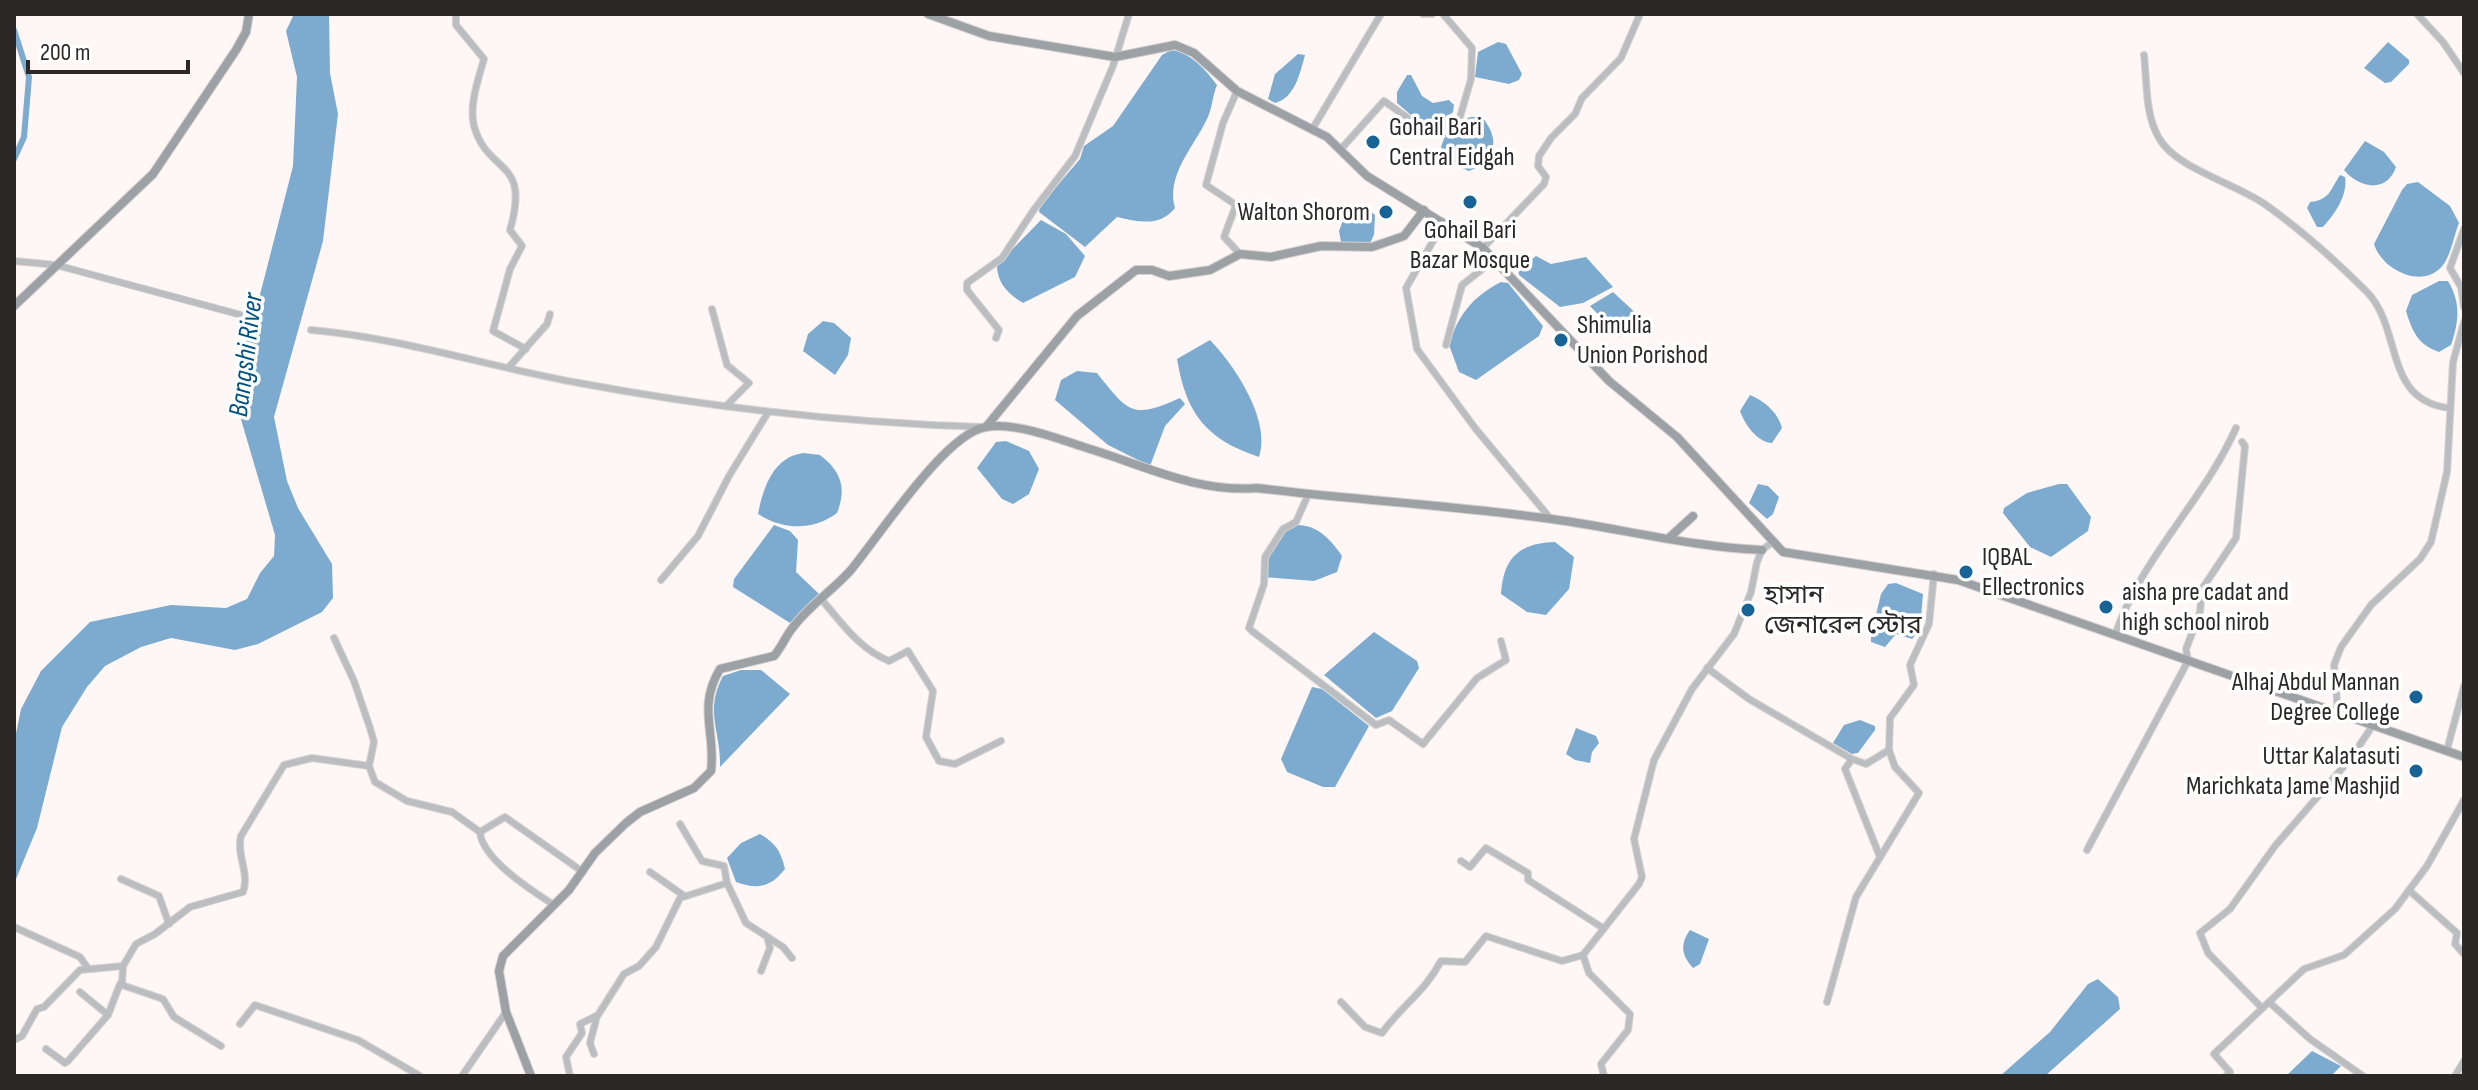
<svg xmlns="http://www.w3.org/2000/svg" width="2478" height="1090" font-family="'Sofia Sans Condensed','Noto Sans Bengali',sans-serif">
	<rect width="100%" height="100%" fill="#fef7f5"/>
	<!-- water -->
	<g fill="#7dabd0">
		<polygon points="294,14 329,14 330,73 338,114 323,241 274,417 287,481 298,508 332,564 333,598 322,612 258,644 235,650 171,638 141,647 105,666 87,687 62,727 37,828 14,884 14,743 21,709 41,671 90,622 171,605 226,608 247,599 260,573 274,556 275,535 240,416 237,365 253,322 293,166 297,77 286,31"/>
		<polygon points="1498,42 1506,44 1522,74 1519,80 1509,84 1475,77 1478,52"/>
		<polygon points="2388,42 2409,60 2409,64 2391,82 2385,83 2364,68"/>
		<path d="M1171,50C1190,52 1206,70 1217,85C1212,97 1212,111 1206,121C1192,149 1166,176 1175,208C1160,227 1139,222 1117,217L1085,247L1039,212L1040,206L1080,159L1084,146L1113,126L1162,55Z"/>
		<path d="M1298,54L1305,55C1300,73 1295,98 1275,103L1268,99L1275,74Z"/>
		<polygon points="1407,75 1411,75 1422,96 1433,103 1449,100 1454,105 1453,112 1434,128 1424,126 1397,103 1397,92"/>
		<path d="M1470,117H1482C1500,139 1497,159 1469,171L1454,165L1441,147L1447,130Z"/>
		<path d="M2365,141L2384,152L2396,167C2387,193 2360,189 2344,170Z"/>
		<path d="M2340,175L2345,177C2348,195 2335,214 2323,227H2317L2307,208L2310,202C2330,200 2330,190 2340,175Z"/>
		<path d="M2418,182L2450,206L2459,223C2454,235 2451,255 2443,265C2423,291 2381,269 2374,244L2402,190L2407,184Z"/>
		<polygon points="1370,211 1375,215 1374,235 1369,245 1341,242 1339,231 1344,218"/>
		<path d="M1041,220L1066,234L1085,256L1075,277L1023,303C1008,294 997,283 997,265Z"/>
		<polygon points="1536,256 1551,264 1586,257 1613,287 1583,303 1560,307 1519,275 1518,269"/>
		<path d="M2439,281H2448C2461,303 2459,321 2451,345L2439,352C2418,345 2412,331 2406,311L2412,295Z"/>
		<path d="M1501,282L1508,283L1543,326L1539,336L1476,380L1459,372L1449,345C1458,315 1472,297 1501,282Z"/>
		<polygon points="1613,292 1640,317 1620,337 1590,306"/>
		<polygon points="823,321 834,323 851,338 848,355 835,375 803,351 808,334"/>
		<path d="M1210,340C1235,366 1271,420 1259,457C1205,439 1186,413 1177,359Z"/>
		<path d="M1077,371L1097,373C1128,412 1132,420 1180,398L1185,404L1165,426L1150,466L1108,445L1055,400L1061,380Z"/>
		<path d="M1750,395C1765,401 1778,413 1782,428L1772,443C1757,442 1745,425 1740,411Z"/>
		<polygon points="1006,441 1029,451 1039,469 1029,494 1013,504 1002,499 977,468 996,442"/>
		<path d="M804,453L820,455C841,471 847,488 837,513C813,531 783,530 758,514C763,487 774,456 804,453Z"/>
		<polygon points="1758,484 1768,486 1779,497 1773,514 1767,519 1749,503"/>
		<polygon points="2059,484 2067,484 2091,517 2088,531 2051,557 2030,547 2003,513 2004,508 2027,493"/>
		<polygon points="774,525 790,531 798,540 796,572 819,594 790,623 733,587 734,579"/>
		<path d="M1297,525C1318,525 1331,540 1342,556L1337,572L1314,581L1264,577C1268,555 1275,533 1297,525Z"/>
		<path d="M1555,542L1574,557L1569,589L1546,615L1527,612L1501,594C1503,558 1519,543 1555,542Z"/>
		<polygon points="1896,583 1923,594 1920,630 1912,639 1896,634 1885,647 1871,642 1871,635 1881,594 1888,584"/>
		<polygon points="1374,632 1417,661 1419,668 1392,711 1376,718 1324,675"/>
		<path d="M741,670H761L790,694L720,767C721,731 704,712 723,676Z"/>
		<polygon points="1312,687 1322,689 1369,726 1335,787 1323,787 1287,772 1281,759"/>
		<polygon points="1860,720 1875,726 1875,730 1858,753 1852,754 1833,743 1844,725"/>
		<polygon points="1576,728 1596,736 1599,743 1592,752 1590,763 1575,760 1566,754"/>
		<path d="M760,834C776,843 781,852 785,869C771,887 757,890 736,882L727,858L741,843Z"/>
		<path d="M1690,930L1709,939L1700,964L1693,968C1681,955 1680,944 1690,930Z"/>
		<polygon points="2098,979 2118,997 2120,1009 2045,1076 2000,1076 2050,1032 2088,984"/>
		<polygon points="2312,1051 2341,1066 2331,1076 2286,1076"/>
	</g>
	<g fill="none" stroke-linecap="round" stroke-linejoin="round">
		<!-- canal -->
		<polyline stroke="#7dabd0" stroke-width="6" points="14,30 29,77 24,137 14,159"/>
		<defs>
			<g id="street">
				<path d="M456,14V25L484,59C478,80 469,105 474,126C488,176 531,157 510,230L522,246L510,269L493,331L526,349"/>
				<polyline points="1423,14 1432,14"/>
				<polyline points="2417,14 2443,42 2464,73"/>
				<path d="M2144,55C2147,81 2145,115 2159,138C2175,168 2237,184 2266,205C2301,230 2337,262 2367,292C2403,329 2383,400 2449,408"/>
				<polyline points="1237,91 1223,123 1206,185 1236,205 1224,237 1240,254"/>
				<polyline points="1313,128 1381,14"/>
				<polyline points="1341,149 1384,101 1429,133 1460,117 1471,79 1472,48 1443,14"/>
				<polyline points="1444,222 1406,288 1417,349 1475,428 1550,518"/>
				<polyline points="2464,229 2450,268 2461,287 2464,307"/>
				<polyline points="1483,248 1544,184 1546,177 1538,166 1539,156 1551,138 1575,114 1582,98 1621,58 1640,14"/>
				<polyline points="14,261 56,265 245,316"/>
				<polyline points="712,309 727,365 749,383 726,406"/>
				<path d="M311,330C402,338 490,367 579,383C713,408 847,423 983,427"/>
				<polyline points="996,338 999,330 967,290 967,283 1002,258 1033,211 1075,156 1113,66 1129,14"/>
				<polyline points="1446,345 1462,285 1494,260"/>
				<polyline points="509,367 547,324 550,314"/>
				<polyline points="1308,495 1296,522 1283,529 1265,557 1264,584 1249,628 1252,631 1376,725 1389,720 1423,744 1477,678 1506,660 1501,641"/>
				<polyline points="661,580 698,536 729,476 767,414"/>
				<path d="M821,599C842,623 858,648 889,661L908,651L933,691L926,737L939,761L955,764L1001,741"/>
				<path d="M2115,635C2142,556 2203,502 2236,428"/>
				<polyline points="334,638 354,681 370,728 374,742 369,766 375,782 407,801 452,812 480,832 505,817 583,872"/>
				<polyline points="1707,668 1749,699 1852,759 1866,764 1889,750"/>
				<polyline points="2338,712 2334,665 2341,647 2371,605 2420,559 2431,542 2447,472 2453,362 2464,322"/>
				<polyline points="2447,750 2464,686"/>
				<polyline points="1852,759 1845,769 1880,857"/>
				<path d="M480,832C482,859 531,890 554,905"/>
				<polyline points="2087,850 2188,661 2186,649 2200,612 2202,589 2236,538 2245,446 2242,442"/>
				<polyline points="1461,861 1470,867 1486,848 1528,873 1528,880 1603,928"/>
				<polyline points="650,872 683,895"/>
				<polyline points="121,879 159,896 169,924"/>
				<polyline points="727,883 746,923 783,947 792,958"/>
				<polyline points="2411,892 2457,933 2455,944 2464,954"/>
				<polyline points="14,927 80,957 87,967"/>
				<polyline points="761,971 770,948 768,940"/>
				<polyline points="80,992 108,1015"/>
				<path d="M1341,1002L1365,1027L1382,1033C1403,1004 1424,993 1441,961L1465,962L1486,936L1562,961L1583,955"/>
				<polyline points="1827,1002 1856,897 1919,793 1895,767 1889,750 1890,718 1914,685 1910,665 1929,624 1934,574"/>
				<polyline points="2269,1002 2310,1039 2363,1076"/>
				<polyline points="2262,1008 2208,953 2200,933 2230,909 2275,846 2351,758 2373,725"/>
				<polyline points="240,1024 255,1005 358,1040 420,1076"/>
				<polyline points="14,1040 22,1036 37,1009 44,1007 80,970 123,966"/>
				<path d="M221,1046L174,1017L163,999L122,985L123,966L136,944L155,934L190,907L243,892C250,873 236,855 241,836L284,765L312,758L369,766"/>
				<polyline points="46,1049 65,1063 68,1061 108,1015 120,984"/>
				<polyline points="594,1054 590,1043 597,1016"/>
				<polyline points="462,1076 506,1012"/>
				<polyline points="570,1076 566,1057 582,1033 580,1024 598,1015 624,974 639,966 656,947 680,898 727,883 724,866 702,861 680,824"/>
				<polyline points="1604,1076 1601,1064 1628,1030 1630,1014 1589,973 1583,955 1639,884 1642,877 1634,839 1654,760 1692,689 1734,634 1751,592 1757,562 1762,550 1771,543"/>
				<polyline points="2226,1076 2230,1072 2214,1054 2304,969 2344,955 2395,909 2427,866 2464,800"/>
				<polyline points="2455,1076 2464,1061"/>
			</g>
			<g id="secondary">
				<polyline points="928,14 989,36 1115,57 1175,45 1194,53 1237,91 1327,137 1367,176 1483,248 1609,381 1677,437 1783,552 1958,580 2464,757"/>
				<polyline points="14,306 153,174 236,50 246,32 249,14"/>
				<polyline points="986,427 1077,316 1136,270 1152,270 1169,276 1210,270 1240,254 1271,257 1321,246 1372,247 1404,236 1424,210"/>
				<polyline points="1670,537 1693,516"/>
				<path d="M531,1076L506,1012L499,971L503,956L569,890L595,853L626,823L640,812L694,788L711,771C716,733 697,707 720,669L774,656C782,647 786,635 794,626C810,605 833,590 850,571C878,538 945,433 986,427C1016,422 1059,439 1087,448C1143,465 1197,493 1257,488C1352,500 1448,505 1544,518C1616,527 1689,547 1762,550"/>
			</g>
		</defs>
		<!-- street casing -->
		<use href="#street" stroke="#d8d2d0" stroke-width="8"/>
		<!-- secondary casing -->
		<use href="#secondary" stroke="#d8d2d0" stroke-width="10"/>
		<!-- street -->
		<use href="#street" stroke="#babec1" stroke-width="6"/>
		<!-- secondary -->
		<use href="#secondary" stroke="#9ca1a5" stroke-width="8"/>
	</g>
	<!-- markers -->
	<g fill="#176396" stroke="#fff" stroke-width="3">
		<circle cx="1373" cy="142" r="8"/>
		<circle cx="1470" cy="202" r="8"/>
		<circle cx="1386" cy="212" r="8"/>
		<circle cx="1561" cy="340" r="8"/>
		<circle cx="1966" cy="572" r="8"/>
		<circle cx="2106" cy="607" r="8"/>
		<circle cx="1748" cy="610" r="8"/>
		<circle cx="2416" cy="697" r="8"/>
		<circle cx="2416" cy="771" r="8"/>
	</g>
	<g text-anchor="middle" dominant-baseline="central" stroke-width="7" stroke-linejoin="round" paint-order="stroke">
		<!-- poi labels -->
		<g font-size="26" fill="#2c2827" stroke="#fff" text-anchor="start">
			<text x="1389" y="127">Gohail Bari<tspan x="1389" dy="30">Central Eidgah</tspan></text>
			<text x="1370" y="212" text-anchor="end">Walton Shorom</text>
			<text x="1470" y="230" text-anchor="middle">Gohail Bari<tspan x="1470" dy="30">Bazar Mosque</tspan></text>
			<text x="1577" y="325">Shimulia<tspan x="1577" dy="30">Union Porishod</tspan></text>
			<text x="1982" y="557">IQBAL<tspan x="1982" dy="30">Ellectronics</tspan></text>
			<text x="2122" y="592">aisha pre cadat and<tspan x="2122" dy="30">high school nirob</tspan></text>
			<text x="1764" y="595">হাসান<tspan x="1764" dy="30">জেনারেল স্টোর</tspan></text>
			<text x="2400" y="682" text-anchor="end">Alhaj Abdul Mannan<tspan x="2400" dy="30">Degree College</tspan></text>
			<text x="2400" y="756" text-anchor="end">Uttar Kalatasuti<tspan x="2400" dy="30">Marichkata Jame Mashjid</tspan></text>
		</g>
		<!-- water labels -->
		<g font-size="28" font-style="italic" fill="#005281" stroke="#fff">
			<text transform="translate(246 355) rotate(-83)">Bangshi River</text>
		</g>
	</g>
	<!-- border -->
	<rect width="2478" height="1090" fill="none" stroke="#2c2827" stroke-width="32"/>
	<!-- scale -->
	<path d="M28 60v12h160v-12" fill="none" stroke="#2c2827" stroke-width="4"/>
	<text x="40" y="60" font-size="24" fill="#2c2827" stroke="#ffffff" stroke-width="6" paint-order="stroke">200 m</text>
</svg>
